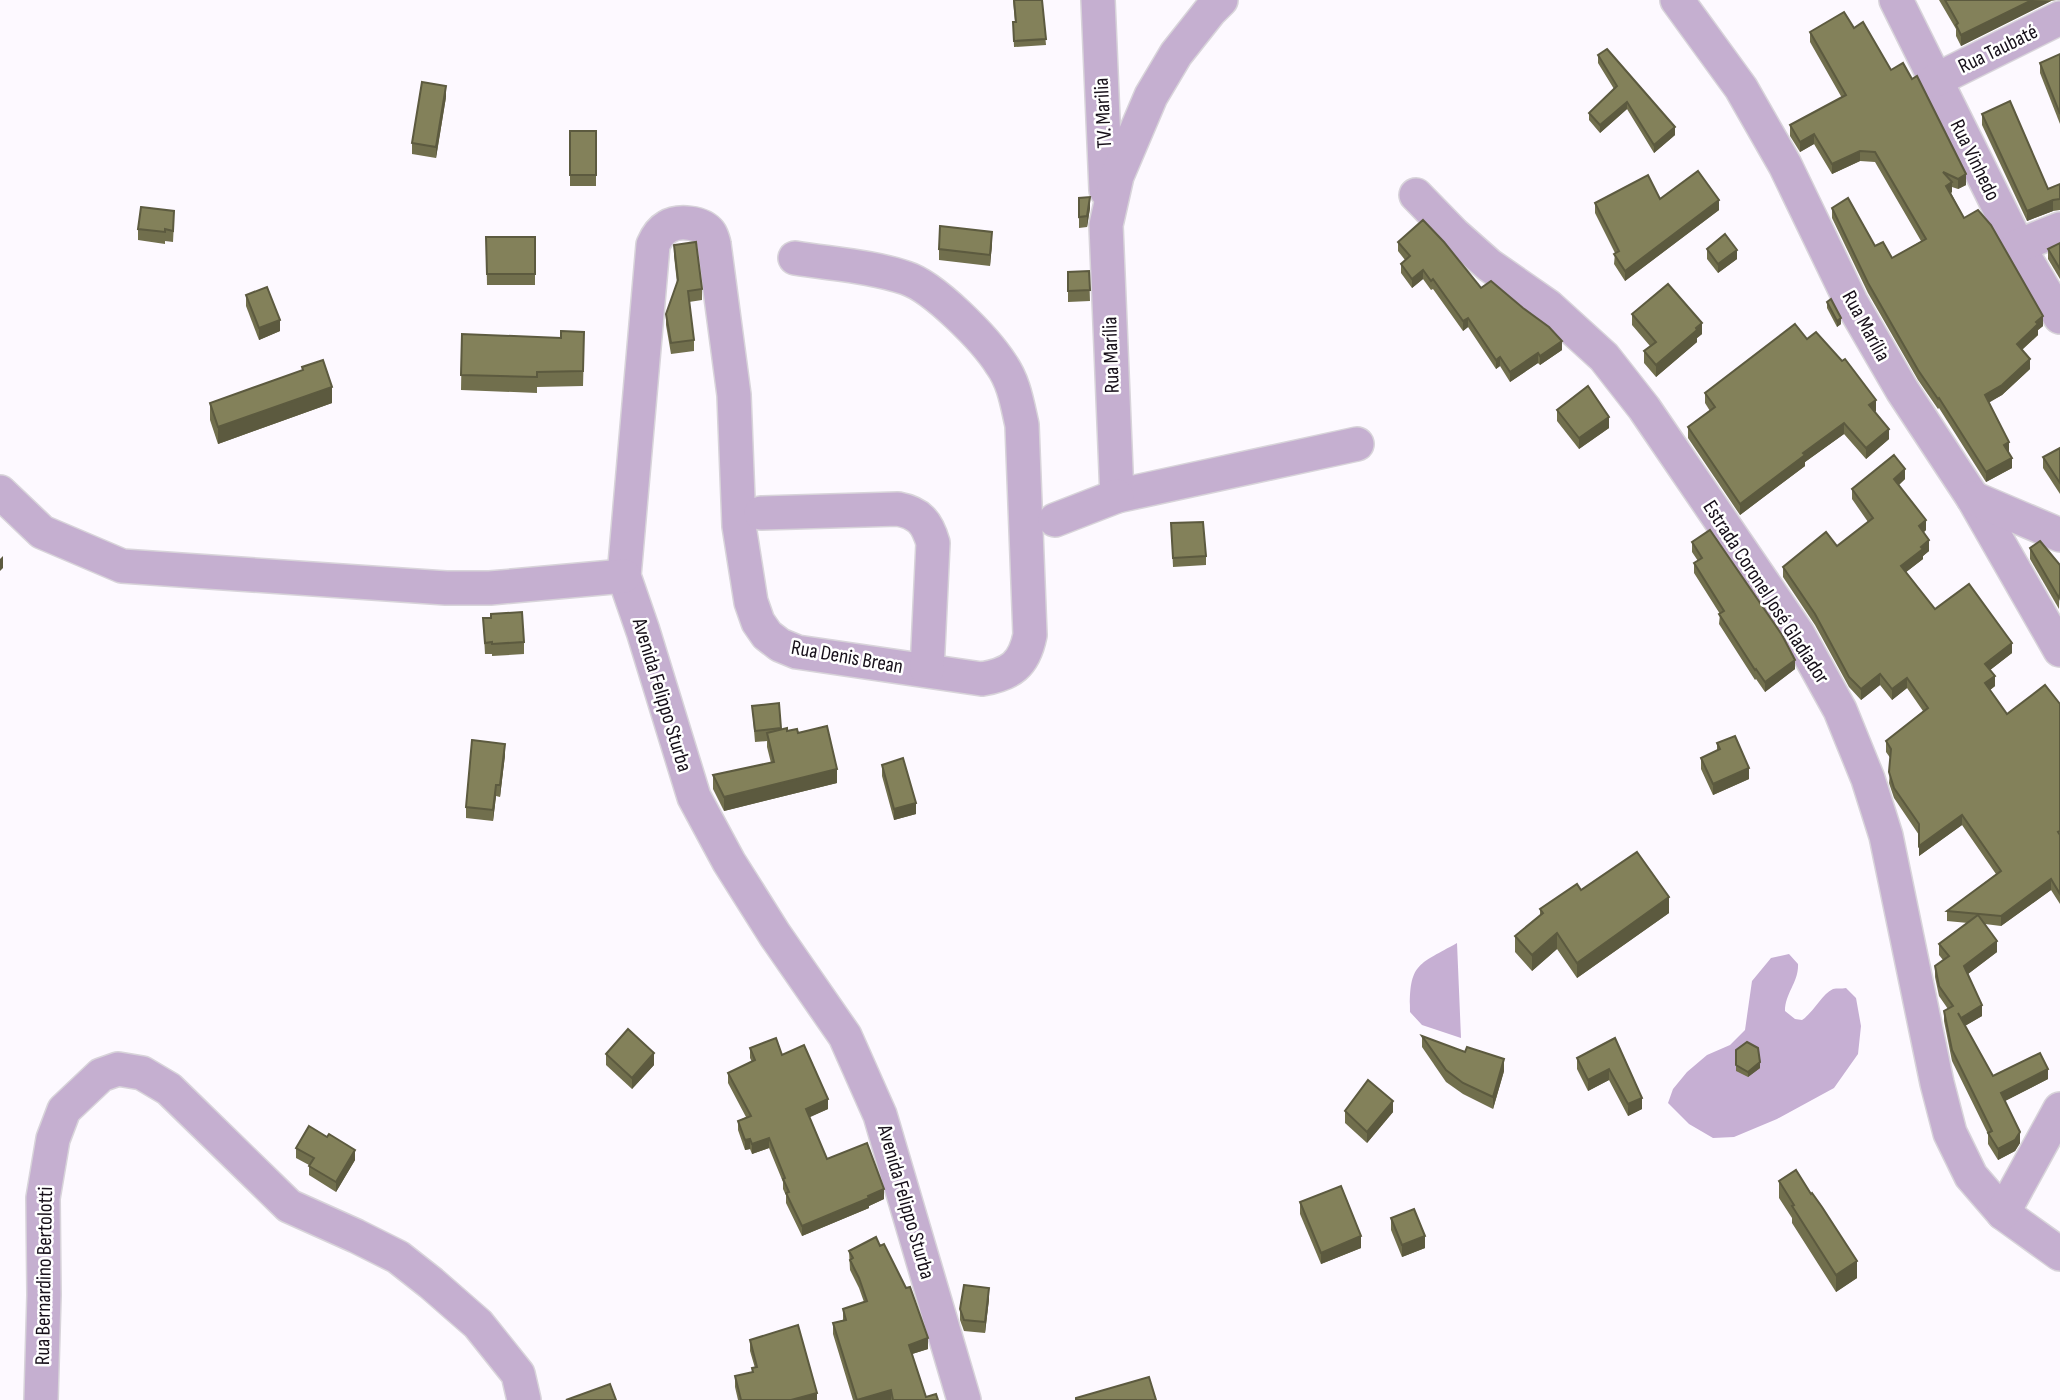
<svg xmlns="http://www.w3.org/2000/svg" width="2060" height="1400" font-family="'Sofia Sans Condensed',sans-serif">
	<rect width="100%" height="100%" fill="#fdf9ff"/>
	<!-- water -->
	<g fill="#c6afd3">
		<path d="M1457,943L1461,1038L1422,1025L1410,1012C1409,963 1418,965 1457,943Z"/>
		<path d="M1789,954L1798,964C1799,982 1785,993 1785,1011L1795,1019L1802,1020C1813,1013 1822,994 1833,989C1837,988 1841,989 1846,988L1856,998L1861,1026L1858,1054L1834,1088L1777,1119L1734,1137L1713,1138L1689,1124L1668,1103L1673,1089L1687,1072L1707,1055L1730,1045L1745,1030L1752,981L1771,958Z"/>
	</g>
	<g fill="none" stroke-linecap="round" stroke-linejoin="round">
		<defs>
			<g id="minor">
				<polyline points="1098,0 1106,190"/>
				<polyline points="1221,0 1210,11 1176,54 1151,96 1117,176 1106,225 1117,496 1357,444"/>
				<polyline points="1677,0 1741,88 1785,165 1851,302 1902,390 1973,498 2060,650"/>
				<polyline points="1896,0 2018,246 2060,317"/>
				<polyline points="1936,80 2060,18"/>
				<polyline points="1416,195 1454,234 1489,265 1548,306 1604,357 1644,408 1798,634 1840,710 1868,779 1886,836 1937,1083 1950,1133 1971,1176 2003,1213 2060,1254"/>
				<polyline points="2018,246 2060,229"/>
				<path d="M795,258C831,264 871,266 906,278C934,287 985,339 1001,364C1014,382 1017,403 1022,425L1030,635C1024,665 1011,674 982,679L797,652L780,645L767,635L758,622L751,602L739,526L734,395L714,244C714,243 711,234 710,233C702,222 678,220 667,227C660,231 656,238 653,245L624,576L643,631L694,797L729,862L775,935L845,1036L880,1115L964,1400"/>
				<polyline points="0,492 42,532 122,566 446,588 490,588 624,576"/>
				<polyline points="1973,498 2060,535"/>
				<path d="M761,513L898,509C919,513 927,522 933,543L927,670"/>
				<polyline points="1055,520 1117,496"/>
				<polyline points="2003,1213 2060,1109"/>
				<polyline points="41,1400 44,1295 43,1198 53,1139 64,1110 101,1075 118,1069 142,1073 169,1089 289,1206 356,1236 398,1257 431,1283 478,1324 518,1374 524,1400"/>
			</g>
		</defs>
		<!-- minor casing -->
		<use href="#minor" stroke="#d8d4da" stroke-width="36"/>
		<!-- minor -->
		<use href="#minor" stroke="#c5afd0" stroke-width="33"/>
	</g>
	<!-- wall -->
	<g fill="#716f4d">
		<polygon points="1013,0 1042,0 1046,45 1014,47 1013,22 1015,22"/>
		<polygon points="1939,0 2056,0 2051,1 1961,46 1956,36 1956,29"/>
		<polygon points="1854,28 1891,70 1966,185 1958,189 1952,187 1952,192 1951,193 1964,218 2043,326 2038,330 2038,335 2022,350 2030,369 2002,395 1989,402 2009,452 2008,452 2012,468 1986,482 1939,408 1938,409 1918,380 1868,293 1832,218 1832,208 1875,246 1892,258 1921,241 1875,162 1860,161 1832,174 1814,144 1800,152 1790,136 1790,125 1842,98 1810,42 1810,32"/>
		<polygon points="2060,54 2060,124 2040,73 2040,63"/>
		<polygon points="1598,55 1675,135 1654,153 1627,109 1600,133 1589,120 1589,113 1614,89 1598,63"/>
		<polygon points="446,97 436,158 412,154 412,143"/>
		<polygon points="1982,114 2048,189 2060,184 2060,210 2053,211 2027,221 1982,125"/>
		<rect x="570" y="131" width="26" height="55"/>
		<polygon points="1079,198 1090,208 1087,227 1079,228"/>
		<polygon points="1660,199 1719,210 1625,281 1614,264 1615,253 1595,213 1595,203"/>
		<polygon points="174,222 173,242 165,241 165,244 138,240 138,229"/>
		<polygon points="486,237 535,237 535,285 487,285"/>
		<polygon points="1398,242 1481,288 1562,350 1540,365 1538,363 1510,382 1500,366 1496,369 1468,327 1463,331 1433,289 1431,290 1423,279 1412,288 1401,273 1401,264 1405,260 1398,251"/>
		<polygon points="992,243 990,266 939,260 939,249"/>
		<polygon points="2060,243 2060,279 2048,259 2048,249"/>
		<polygon points="674,245 702,289 702,300 689,302 694,340 694,351 671,354 666,325 666,314 677,283 674,256"/>
		<polygon points="1707,249 1737,259 1718,273 1707,259"/>
		<polygon points="1089,271 1090,301 1068,302 1068,272"/>
		<polygon points="246,295 280,331 259,340 246,306"/>
		<polygon points="1827,302 1841,324 1837,327 1827,308"/>
		<polygon points="1632,314 1702,334 1697,338 1697,342 1656,377 1644,363 1644,351 1650,346 1632,325"/>
		<polygon points="462,334 561,338 584,347 583,386 537,387 537,393 461,390"/>
		<polygon points="1807,339 1876,411 1875,412 1889,439 1866,459 1844,434 1805,462 1805,466 1740,515 1688,438 1688,427 1710,411 1705,403 1705,393"/>
		<polygon points="302,367 332,403 218,444 210,420 210,403 302,371"/>
		<polygon points="1557,410 1609,428 1579,449 1557,421"/>
		<polygon points="2060,448 2060,494 2043,468 2043,457"/>
		<polygon points="1905,479 1899,485 1926,530 1924,532 1929,551 1923,556 1923,559 1906,572 1935,609 2012,653 1990,670 1995,686 1990,690 2007,714 2060,704 2060,904 2051,890 2001,926 1985,924 1997,952 1968,974 1982,1016 1965,1026 1993,1076 2048,1079 2005,1101 2020,1143 2015,1151 1998,1160 1988,1144 1988,1134 1952,1061 1944,1021 1944,1011 1948,1009 1939,996 1935,977 1935,966 1943,960 1939,955 1939,944 1968,923 1947,921 1947,911 1996,874 1962,825 1919,856 1919,835 1894,798 1889,783 1891,759 1886,752 1886,741 1923,711 1907,688 1892,700 1880,685 1861,700 1849,687 1815,625 1783,577 1783,567 1837,546 1868,522 1852,499 1852,489"/>
		<polygon points="1171,523 1206,556 1206,565 1173,567"/>
		<polygon points="1692,542 1795,669 1765,692 1756,679 1755,680 1719,624 1720,614 1694,573 1694,563 1698,561 1692,552"/>
		<polygon points="2030,548 2060,565 2059,609 2030,559"/>
		<polygon points="483,618 524,642 524,654 492,656 492,654 485,654"/>
		<polygon points="779,703 781,729 798,733 837,783 724,811 713,789 713,775 771,763 767,747 767,741 755,742 752,706"/>
		<polygon points="1717,743 1749,779 1713,795 1701,769 1701,758 1717,751"/>
		<polygon points="505,755 500,797 496,796 493,821 466,818 466,807"/>
		<polygon points="882,765 916,814 894,820 882,776"/>
		<polygon points="1581,890 1669,913 1577,978 1557,949 1532,971 1515,952 1515,936 1540,916 1540,909"/>
		<polygon points="1422,1036 1465,1052 1504,1071 1493,1109 1463,1094 1446,1082 1422,1047"/>
		<polygon points="1615,1038 1642,1109 1628,1116 1609,1080 1588,1091 1577,1069 1577,1058"/>
		<polygon points="750,1048 782,1055 828,1109 809,1117 827,1159 884,1199 869,1206 869,1208 802,1236 786,1203 786,1195 783,1189 783,1182 769,1148 752,1154 750,1149 745,1150 738,1130 738,1121 746,1117 728,1083 728,1073 752,1062 750,1058"/>
		<polygon points="1736,1050 1760,1068 1748,1077 1736,1071"/>
		<polygon points="606,1054 654,1065 632,1089 606,1065"/>
		<polygon points="1345,1111 1393,1112 1367,1143 1345,1123"/>
		<polygon points="296,1148 355,1160 336,1192 309,1175 309,1165 296,1158"/>
		<polygon points="1779,1181 1811,1194 1857,1278 1836,1292 1792,1223 1792,1218 1779,1198"/>
		<polygon points="1300,1202 1361,1248 1321,1264 1300,1214"/>
		<polygon points="1391,1218 1425,1248 1402,1257 1391,1230"/>
		<polygon points="849,1251 928,1349 912,1354 926,1397 938,1400 853,1400 833,1334 833,1323 843,1320 843,1309 864,1302 859,1288 850,1270"/>
		<polygon points="989,1299 985,1333 964,1331 960,1320 960,1309"/>
		<polygon points="750,1340 817,1400 738,1400 735,1387 735,1376 752,1372 752,1368 755,1368 750,1351"/>
	</g>
	<!-- shaded-wall -->
	<g fill="#5c5a3f">
		<polygon points="2032,0 2051,1 1961,46 1961,35"/>
		<polygon points="446,86 446,97 436,158 436,147"/>
		<polygon points="1627,102 1627,109 1600,133 1600,125"/>
		<polygon points="1675,127 1675,135 1654,153 1654,145"/>
		<polygon points="1814,134 1814,144 1800,152 1800,142"/>
		<polygon points="1860,151 1860,161 1832,174 1832,164"/>
		<polygon points="1966,174 1966,185 1958,189 1958,179"/>
		<polygon points="1952,182 1952,192 1946,196 1946,186"/>
		<polygon points="1090,197 1090,208 1087,227 1087,216"/>
		<polygon points="1719,200 1719,210 1625,281 1625,271"/>
		<polygon points="2053,200 2053,211 2027,221 2027,211"/>
		<polygon points="992,232 992,243 990,266 990,255"/>
		<polygon points="1737,250 1737,259 1718,273 1718,264"/>
		<polygon points="1423,270 1423,279 1412,288 1412,279"/>
		<polygon points="2043,316 2043,326 2038,330 2038,335 2017,354 2017,344"/>
		<polygon points="1468,318 1468,327 1463,331 1463,321"/>
		<polygon points="1841,318 1841,324 1837,327 1837,321"/>
		<polygon points="280,320 280,331 259,340 259,328"/>
		<polygon points="1702,323 1702,334 1697,338 1697,342 1656,377 1656,365"/>
		<polygon points="1562,341 1562,350 1540,365 1540,356"/>
		<polygon points="1538,353 1538,363 1510,382 1510,372"/>
		<polygon points="1500,357 1500,366 1496,369 1496,360"/>
		<polygon points="2030,359 2030,369 2002,395 1985,405 1985,395"/>
		<polygon points="332,387 332,403 218,444 218,427"/>
		<polygon points="1876,400 1876,411 1869,416 1869,405"/>
		<polygon points="1609,417 1609,428 1579,449 1579,438"/>
		<polygon points="1844,423 1844,434 1805,462 1805,466 1740,515 1740,504 1803,453"/>
		<polygon points="1889,429 1889,439 1866,459 1866,448"/>
		<polygon points="2009,442 2009,452 2004,455 2004,445"/>
		<polygon points="2012,458 2012,468 1986,482 1986,472"/>
		<polygon points="1905,469 1905,479 1894,489 1894,479"/>
		<polygon points="1926,520 1926,530 1919,536 1919,526"/>
		<polygon points="1929,540 1929,551 1923,556 1923,559 1901,576 1901,566"/>
		<polygon points="3,556 3,568 0,571 0,559"/>
		<polygon points="2012,643 2012,653 1985,674 1985,664"/>
		<polygon points="1795,660 1795,669 1765,692 1765,682"/>
		<polygon points="1880,674 1880,685 1861,700 1861,689"/>
		<polygon points="1995,676 1995,686 1985,694 1985,683"/>
		<polygon points="1907,678 1907,688 1892,700 1892,689"/>
		<polygon points="505,744 505,755 500,797 500,785"/>
		<polygon points="1749,768 1749,779 1713,795 1713,784"/>
		<polygon points="837,769 837,783 724,811 724,797"/>
		<polygon points="496,785 496,796 493,821 493,810"/>
		<polygon points="916,803 916,814 894,820 894,809"/>
		<polygon points="1962,815 1962,825 1919,856 1919,846"/>
		<polygon points="2051,879 2051,890 2001,926 2001,916"/>
		<polygon points="1669,897 1669,913 1577,978 1577,963"/>
		<polygon points="1557,933 1557,949 1532,971 1532,955"/>
		<polygon points="1997,941 1997,952 1964,977 1964,966"/>
		<polygon points="1982,1005 1982,1016 1961,1028 1961,1018"/>
		<polygon points="654,1053 654,1065 632,1089 632,1078"/>
		<polygon points="1504,1059 1504,1071 1493,1109 1493,1097"/>
		<polygon points="1760,1062 1760,1068 1748,1077 1748,1072"/>
		<polygon points="1609,1069 1609,1080 1588,1091 1588,1080"/>
		<polygon points="2048,1069 2048,1079 2001,1103 2001,1093"/>
		<polygon points="1642,1098 1642,1109 1628,1116 1628,1104"/>
		<polygon points="828,1099 828,1109 806,1119 806,1109"/>
		<polygon points="1393,1101 1393,1112 1367,1143 1367,1132"/>
		<polygon points="2020,1132 2020,1143 2015,1151 1998,1160 1998,1149"/>
		<polygon points="769,1138 769,1148 752,1154 752,1144"/>
		<polygon points="750,1139 750,1149 745,1150 745,1140"/>
		<polygon points="355,1150 355,1160 336,1192 336,1182"/>
		<polygon points="884,1189 884,1199 869,1206 869,1208 802,1236 802,1226"/>
		<polygon points="1361,1236 1361,1248 1321,1264 1321,1253"/>
		<polygon points="1425,1236 1425,1248 1402,1257 1402,1245"/>
		<polygon points="1857,1261 1857,1278 1836,1292 1836,1275"/>
		<polygon points="989,1288 989,1299 985,1333 985,1322"/>
		<polygon points="928,1338 928,1349 909,1355 909,1345"/>
		<polygon points="891,1390 891,1400 859,1400"/>
		<polygon points="817,1393 817,1400 791,1400"/>
	</g>
	<!-- building -->
	<g fill="#83815a" stroke="#5c5a3f" stroke-width="2">
		<polygon points="1014,0 1042,0 1046,39 1014,41 1013,22 1016,22"/>
		<polygon points="1945,0 2032,0 1961,35 1956,25 1958,23"/>
		<polygon points="1844,12 1854,28 1863,22 1891,70 1903,63 1912,79 1917,76 1966,174 1958,179 1943,172 1952,182 1946,186 1964,218 1978,210 1991,225 2043,316 2036,322 2038,324 2017,344 2030,359 2002,385 1985,395 2009,442 2004,445 2012,458 1986,472 1939,398 1938,399 1918,370 1868,283 1832,208 1848,198 1875,246 1883,242 1892,258 1926,239 1875,152 1860,151 1832,164 1814,134 1800,142 1790,125 1846,95 1810,32"/>
		<polygon points="1607,49 1675,127 1654,145 1627,102 1600,125 1589,113 1617,86 1598,55"/>
		<polygon points="2060,54 2060,114 2040,63"/>
		<polygon points="422,82 446,86 436,147 412,143"/>
		<polygon points="2010,101 2048,189 2060,184 2060,199 2053,200 2027,211 1982,114"/>
		<rect x="570" y="131" width="26" height="44"/>
		<polygon points="1698,171 1719,200 1625,271 1614,254 1619,251 1595,203 1648,175 1660,199"/>
		<polygon points="1090,197 1087,216 1079,217 1079,198"/>
		<polygon points="141,207 174,211 173,231 165,229 165,232 138,229"/>
		<polygon points="1423,220 1444,242 1481,288 1491,281 1523,308 1549,327 1562,341 1540,356 1538,353 1510,372 1500,357 1496,360 1468,318 1463,321 1433,279 1431,281 1423,270 1412,279 1401,264 1410,256 1398,242"/>
		<polygon points="940,226 992,232 990,255 939,249"/>
		<polygon points="1725,234 1737,250 1718,264 1707,249"/>
		<polygon points="486,237 535,237 535,274 487,274"/>
		<polygon points="696,242 702,289 688,291 694,340 671,343 666,314 678,280 674,245"/>
		<polygon points="2060,243 2060,269 2048,249"/>
		<polygon points="1089,271 1090,290 1068,291 1068,272"/>
		<polygon points="1668,284 1702,323 1696,328 1697,330 1656,365 1644,351 1656,342 1632,314"/>
		<polygon points="267,287 280,320 259,328 246,295"/>
		<polygon points="1831,299 1841,318 1837,321 1827,302"/>
		<polygon points="1795,324 1807,339 1816,332 1842,361 1845,359 1876,400 1869,405 1889,429 1866,448 1844,423 1803,453 1805,455 1740,504 1688,427 1715,407 1705,393"/>
		<polygon points="561,331 584,332 583,371 537,372 537,377 461,375 462,334 561,338"/>
		<polygon points="323,360 332,387 218,427 210,403 303,370 302,367"/>
		<polygon points="1588,386 1609,417 1579,438 1557,410"/>
		<polygon points="2060,448 2060,483 2043,457"/>
		<polygon points="1894,455 1905,469 1894,479 1926,520 1919,526 1929,540 1921,547 1923,549 1901,566 1935,609 1969,584 2012,643 1985,664 1995,676 1985,683 2007,714 2045,685 2060,704 2060,831 2058,832 2060,835 2060,894 2051,879 2001,916 1947,911 2001,871 1962,815 1919,846 1919,824 1894,788 1889,772 1891,749 1886,741 1928,708 1907,678 1892,689 1880,674 1861,689 1849,677 1815,614 1783,567 1826,532 1837,546 1873,518 1852,489"/>
		<polygon points="1203,522 1206,556 1173,558 1171,523"/>
		<polygon points="1710,530 1782,635 1795,660 1765,682 1756,669 1755,670 1719,614 1724,611 1694,563 1702,558 1692,542"/>
		<polygon points="2040,541 2060,565 2060,593 2059,598 2030,548"/>
		<polygon points="522,612 524,642 492,644 492,642 485,643 483,618 491,618 491,614"/>
		<polygon points="779,703 781,728 755,731 752,706"/>
		<polygon points="827,726 837,769 724,797 713,775 774,762 767,733 787,728 787,731 797,729 798,733"/>
		<polygon points="1735,736 1749,768 1713,784 1701,758 1720,749 1717,743"/>
		<polygon points="472,740 505,744 500,785 496,785 493,810 466,807"/>
		<polygon points="903,758 916,803 894,809 882,765"/>
		<polygon points="1637,852 1669,897 1577,963 1557,933 1532,955 1515,936 1543,913 1540,909 1577,884 1581,890"/>
		<polygon points="1978,915 1997,941 1964,966 1982,1005 1961,1018 1958,1013 1993,1076 2040,1053 2048,1069 2001,1093 2020,1132 2015,1140 1998,1149 1988,1133 1992,1131 1952,1050 1944,1011 1953,1006 1939,986 1935,966 1949,956 1939,944"/>
		<polygon points="628,1029 654,1053 632,1078 606,1054"/>
		<polygon points="1422,1036 1465,1052 1467,1047 1504,1059 1493,1097 1463,1083 1446,1070"/>
		<polygon points="776,1038 782,1055 804,1045 828,1099 806,1109 827,1159 867,1143 884,1189 868,1196 869,1198 802,1226 786,1193 789,1192 783,1179 785,1178 769,1138 752,1144 750,1139 745,1140 738,1121 751,1116 728,1073 755,1060 750,1048"/>
		<polygon points="1615,1038 1642,1098 1628,1104 1609,1069 1588,1080 1577,1058"/>
		<polygon points="1747,1042 1758,1048 1760,1062 1748,1072 1736,1065 1736,1050"/>
		<polygon points="1368,1080 1393,1101 1367,1132 1345,1111"/>
		<polygon points="309,1126 327,1137 329,1134 355,1150 336,1182 309,1166 314,1158 296,1148"/>
		<polygon points="1796,1170 1811,1194 1812,1193 1822,1207 1857,1261 1836,1275 1792,1206 1794,1205 1779,1181"/>
		<polygon points="1341,1186 1361,1236 1321,1253 1300,1202"/>
		<polygon points="1414,1209 1425,1236 1402,1245 1391,1218"/>
		<polygon points="876,1237 880,1246 884,1244 906,1288 910,1287 928,1338 909,1345 926,1397 936,1394 938,1400 893,1400 891,1390 857,1400 833,1323 846,1320 843,1309 867,1301 859,1278 850,1260 853,1258 849,1251"/>
		<polygon points="964,1285 989,1288 985,1322 964,1320 960,1309"/>
		<polygon points="798,1325 817,1393 791,1400 741,1400 735,1376 753,1372 752,1368 757,1367 750,1340"/>
		<polygon points="1149,1377 1156,1400 1076,1400 1076,1398"/>
		<polygon points="610,1384 616,1400 566,1400"/>
	</g>
	<g text-anchor="middle" dominant-baseline="central" stroke-width="5" stroke-linejoin="round" paint-order="stroke">
		<!-- street labels -->
		<g font-size="21" fill="#160f19" stroke="#fff">
			<text transform="translate(1998 49) rotate(-26)">Rua Taubaté</text>
			<text transform="translate(1103 113) rotate(-93)">TV. Marilia</text>
			<text transform="translate(1975 160) rotate(64)">Rua Vinhedo</text>
			<text transform="translate(1866 326) rotate(61)">Rua Marília</text>
			<text transform="translate(1111 355) rotate(-92)">Rua Marília</text>
			<text transform="translate(1766 592) rotate(57)">Estrada Coronel José Gladiador</text>
			<text transform="translate(847 657) rotate(10)">Rua Denis Brean</text>
			<text transform="translate(662 695) rotate(73)">Avenida Felippo Sturba</text>
			<text transform="translate(906 1202) rotate(74)">Avenida Felippo Sturba</text>
			<text transform="translate(44 1276) rotate(-89)">Rua Bernardino Bertolotti</text>
		</g>
	</g>
</svg>
